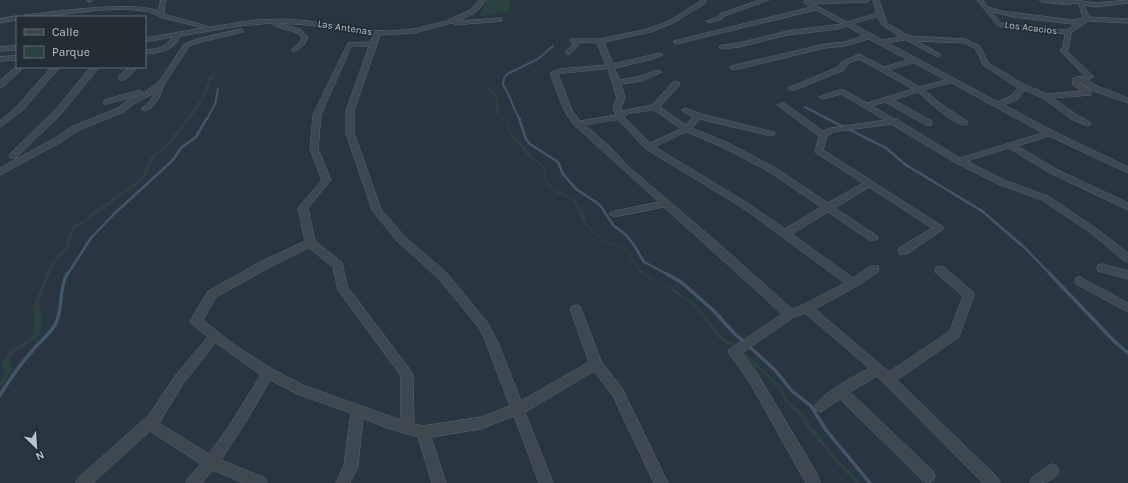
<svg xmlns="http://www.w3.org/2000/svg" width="1128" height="483" font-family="Karla,sans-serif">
	<rect width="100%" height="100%" fill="#293641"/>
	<!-- green -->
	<g fill="#2b4241">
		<polygon points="486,0 510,0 509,2 510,11 480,16"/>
		<polygon points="215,72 205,96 194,113 171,144 155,157 144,179 91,218 77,227 72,235 69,248 55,262 39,301 42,319 40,334 36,339 13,353 9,360 12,370 0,388 0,381 5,374 1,364 10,350 30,339 34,334 34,304 49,267 54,259 65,248 66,240 74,225 87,219 94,211 135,183 142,176 151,157 164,147 188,117 202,97 210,76"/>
		<path d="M488,87C496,95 502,99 498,111L508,123L510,130L515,137L535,159L545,168L546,178L552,188L576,200L585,217L586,223L602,239L627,250L640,269L654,280L674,289L695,304L723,338L735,344L779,384L788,401L802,414L837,459L858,479L859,483H856L833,460L824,447L809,431L801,417L785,401L779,389L771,380L747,360L735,346L725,344L717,336L695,307L664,285L651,280L638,270L626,251L603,241L589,229L583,223L574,201C556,192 544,191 543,168L529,157L510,134L505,121L495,111C500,100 493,95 486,88Z"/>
	</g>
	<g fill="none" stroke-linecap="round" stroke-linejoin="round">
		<!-- stream-far2 -->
		<g stroke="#415668" stroke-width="2">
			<polyline points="805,107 828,119"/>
			<polyline points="207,119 215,104 218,89"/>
			<path d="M520,119C512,108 511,96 503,85L504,78L507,74L538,59L553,46"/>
		</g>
		<!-- stream-far1 -->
		<g stroke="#415668" stroke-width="2.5">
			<polyline points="519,118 526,139 530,144 558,162 563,174 576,189 600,205 613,225 626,235 634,245 644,262 669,275"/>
			<polyline points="826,118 886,148 906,165 982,211 1025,248 1051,275"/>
			<polyline points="67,275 91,238 114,214 172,161 181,148 196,137 207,118"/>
		</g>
		<!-- stream -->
		<g stroke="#415668" stroke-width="3.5">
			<polyline points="667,274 681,282 713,310 734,333 774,369 792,391 811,406 826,430 870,483"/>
			<polyline points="1050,274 1114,341 1128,353"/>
			<path d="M0,395C10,379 20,364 33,350C40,341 49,335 55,325C64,308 58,290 67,274"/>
		</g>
		<defs>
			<g id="minor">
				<polygon points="86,0 93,0 90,2"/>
				<path d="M161,0H167L165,2L164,14L210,27L255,20L284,19L308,21L367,30L390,31L414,29L446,21L470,10L479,0H485C480,12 468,17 457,21L500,18L502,19V21L455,25L452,23L414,33L380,35L354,111V133L381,209L405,237L447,273L487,322L497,340L521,401L589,362L570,309L572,306L576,305L580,306L601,361L622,388L668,483H654L613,396L594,371L525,412L553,483H539L514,416L481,429L431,437L446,483H432L418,437L387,428L363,418L358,466L350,483H336L344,465L351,413L297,394L270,380L247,420L221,460L265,478L267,483H243L213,470L202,483H186L188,478L201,464L150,431L93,483H76L78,478L149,415L175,376L208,337L192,324L190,321L208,291L262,261L305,241L298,208L322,180L310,149L313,115L348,43L371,42L373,34L308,25L278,23L300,29L308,37L305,44L294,52L291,50L300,42L302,37C293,28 279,31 271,23L240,26L180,36C174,51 159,53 145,54V50C156,49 167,48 172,37L145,42V38L203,28L163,18L150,12L128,9L100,10L41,17H22L25,15C55,12 133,0 158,11ZM352,46H369L346,111V133L372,210L397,241L439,279L479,328L485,340L510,406L481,417L423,426L414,424L413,375L411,371L347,286L342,262L315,241L308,208L331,180L318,149L321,115ZM309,248L333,267L338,290L401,376V420L305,386L272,369L233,344L203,320L216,297L270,267ZM216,343L261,375L229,426L209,454L159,423L183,384Z"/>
				<path d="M700,0H706L704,4L673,23L651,32L604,42L613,64L660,53L663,55L650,60L614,68L620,80L637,77L658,70L662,72L642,81L621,84L625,98L621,107L622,111L652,105L673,82H679V86L660,107L686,125L693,117L681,110L685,108L701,114L774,132L775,134L771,136L700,119L692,128L728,143L774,167L828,203L863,183L816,153L815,151L819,136L777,105L781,103H784L823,131L831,128L885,120L841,94L823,99L819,97L842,89L867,103L913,89L859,59L847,64L844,70L795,90H789L788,88L838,67L842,62L859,54L884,67L908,60L869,39L845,46L825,48L734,70L730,68L731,66L825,44L844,42L864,36L847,26L839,29L787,35L739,47L722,49L719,47L722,45L739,43L787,31L842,24L816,10L676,44L673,42L674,41L811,7L804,3V1L806,0H870L867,2L813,4L847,22L874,14L876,10L873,0H879L887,23L909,36L965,39L980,46L988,63L1025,85L1047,94L1081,91L1073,85L1072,79L1076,77L1085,76L1060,51L1063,47L1065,34L1002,27L997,25L977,0H983L988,7L1002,11L1072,20L1083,18L1079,4L1072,3L1069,5L1042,2L1039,0H1075L1096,3L1128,0V3L1096,7L1084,5L1089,17L1128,19V23L1088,21L1071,33L1069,47L1067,51L1094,77L1087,80L1097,86L1128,98V103L1091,90L1080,82L1081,84L1091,91V95L1053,98L1077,115L1090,122L1091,124L1087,126L1071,119L1043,98L1024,90L1018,99L1004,105L1053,131L1128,167V173L1049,136L1017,146L1056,169L1128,203V210L1050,173L1009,148L967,161L1004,180L1048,196L1097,229L1128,253V262L1124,261L1091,233L1042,200L998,184L956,163L891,124L833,132L827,136L823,150L942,226L944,228L942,230L907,254H899L898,251L899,248L932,228L869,187L835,208L877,236L878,238L877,240H869L828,212L792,234L853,278L870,266H878L879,269L878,272L857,286L815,309L889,372L950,331L963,296L936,273L935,270L936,267H944L973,292L974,295L959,337L897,380L998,478L1000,483H983L877,376L850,392L933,471L935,476L933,481L928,483L923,481L840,399L821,412L816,410L815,406C820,394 856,376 869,368L805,313L794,317L742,353L757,373L817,474L820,483H806L749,381L728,352L730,349L782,314L664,207L614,217L609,214L614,211L659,202L573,124L564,110L550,73L559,69L606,65L597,43L581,42L570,54H566L565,53L574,42L570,41V39H600L647,29L669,21L699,2ZM993,12L1013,17L1072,24L1076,23L1067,30L1005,24L1001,23ZM878,17L882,25L900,37L883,40L852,24ZM906,40L938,57L940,56V54L917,41L964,43L975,48L983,65L1018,88L1012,95L998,102L888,43ZM914,63L946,80L920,87L889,70ZM608,69L617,98L613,107L616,115L580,121L572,110L558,74ZM952,83L1043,133L960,158L899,121L898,119H894L872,106L885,102L926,125H932V121L893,100L918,92C927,100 955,127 967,125V121L941,104L924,90ZM654,110L681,129L650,143L624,117L628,114ZM618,120L646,149L743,208L845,283L803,305L792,309L717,242L630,168L609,146L585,125ZM687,132L722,147L768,171L821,207L785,229L749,204L655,147Z"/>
				<polygon points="760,0 769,0 724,16 722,19 709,23 706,21 718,17 720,14"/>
				<polygon points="17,16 19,17 17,17 17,20 0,23 0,19"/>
				<polygon points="241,29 243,30 243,32 201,42 189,46 164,85 159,98 151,108 145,111 141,109 151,100 154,93 132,105 124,112 79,130 61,142 0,175 0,168 55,138 73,126 118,108 126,101 139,95 107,104 104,104 104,100 140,90 143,93 159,82 184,44 197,39"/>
				<polygon points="17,46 17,50 0,51 0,47"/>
				<polygon points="17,56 17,60 0,61 0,57"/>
				<polygon points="17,66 24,67 3,87 0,87 0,81"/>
				<polygon points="52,67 60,67 23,110 0,127 0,121 17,106"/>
				<polygon points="91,67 99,67 63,112 16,158 10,158 9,156 10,154 57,108"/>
				<polygon points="130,67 138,67 125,80 119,80 119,76"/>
				<polygon points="1102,264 1128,271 1128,279 1098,271 1097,268 1098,265"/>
				<polygon points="1080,277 1128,303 1128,312 1076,284 1075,281 1076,278"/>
				<path d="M1052,464L1057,466L1059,471C1053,483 1042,483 1030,483L1032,478Z"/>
			</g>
		</defs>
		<!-- minor casing -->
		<use href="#minor" stroke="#5b666e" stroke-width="1"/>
		<!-- minor -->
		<use href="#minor" fill="#3d4851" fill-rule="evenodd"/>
	</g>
	<g text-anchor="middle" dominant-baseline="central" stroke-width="3.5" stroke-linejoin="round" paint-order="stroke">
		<!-- far-street labels -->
		<g font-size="10" fill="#bac3cb" stroke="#222d36">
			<text transform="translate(345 28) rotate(9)">Las Antenas</text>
			<text transform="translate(1031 28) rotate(7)">Los Acacios</text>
		</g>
	</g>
	<!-- legend -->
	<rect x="16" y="16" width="130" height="52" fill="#222d36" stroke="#5f6972"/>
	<rect x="24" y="29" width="20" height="6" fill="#3d4851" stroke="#5f6972"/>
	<text x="52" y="36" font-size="12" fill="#bac3cb">Calle</text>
	<rect x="24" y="46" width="20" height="12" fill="#2b4241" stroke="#5f6972"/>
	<text x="52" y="56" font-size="12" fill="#bac3cb">Parque</text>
	<!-- north arrow -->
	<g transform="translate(36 447) rotate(155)" stroke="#222d36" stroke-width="3" paint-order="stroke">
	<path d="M0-3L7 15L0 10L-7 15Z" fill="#bac3cb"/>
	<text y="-6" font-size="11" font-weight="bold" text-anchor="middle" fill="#bac3cb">N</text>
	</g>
</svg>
